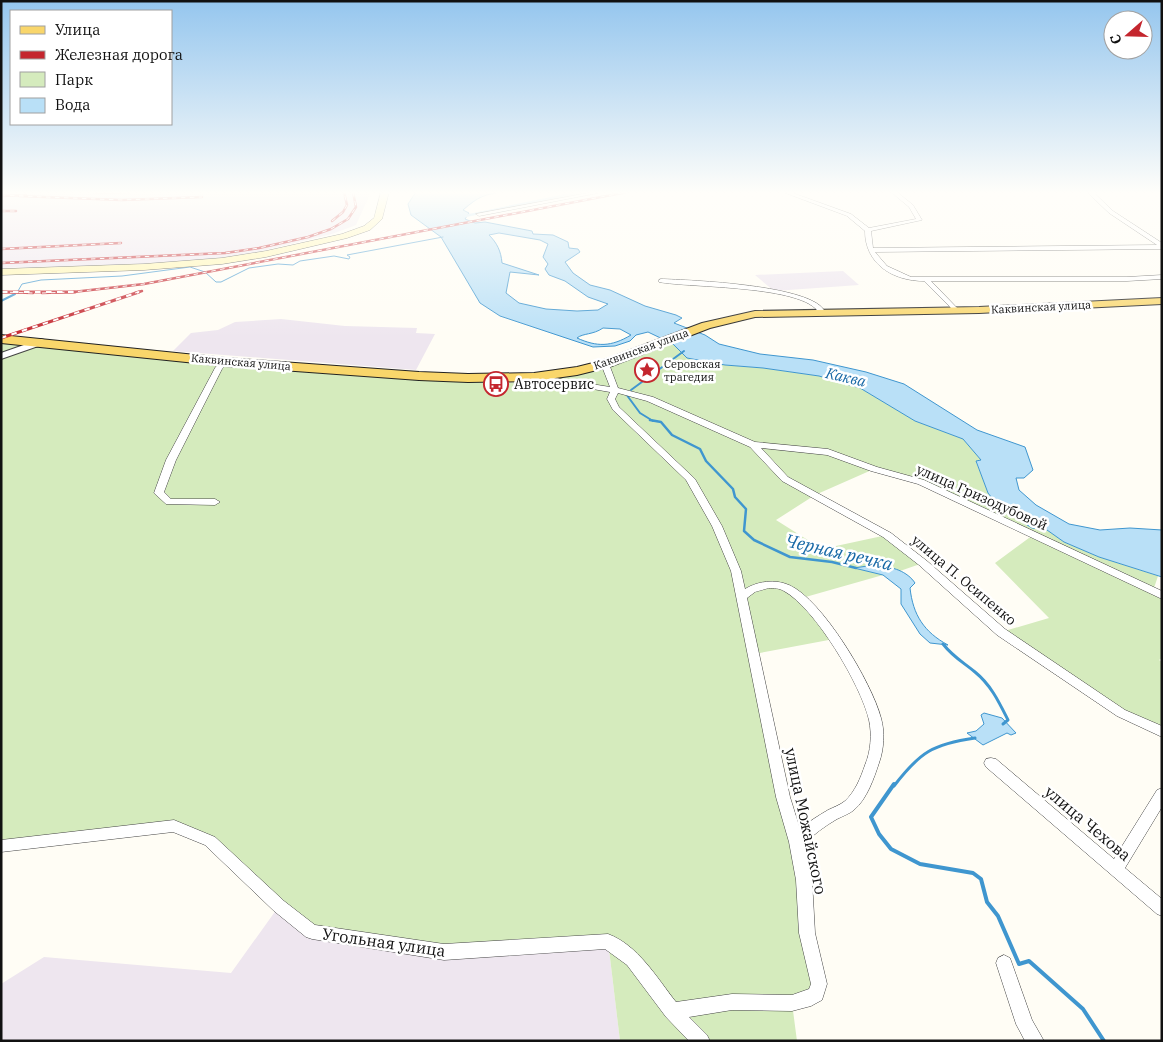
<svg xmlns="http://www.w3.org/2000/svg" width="1163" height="1042" font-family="'IBM Plex Serif',serif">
	<rect width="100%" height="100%" fill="#fffdf5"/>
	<!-- industrial -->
	<g fill="#eee6ef">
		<polygon points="1,192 371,192 356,225 332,234 249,254 215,259 116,265 1,268"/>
		<polygon points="843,271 859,285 774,291 755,275"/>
		<polygon points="281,319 345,326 417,328 416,333 435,334 416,370 173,351 191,333 218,330 235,322"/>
		<polygon points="279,906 608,941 620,1041 1,1041 1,984 44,957 231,973"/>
	</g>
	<!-- green -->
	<path fill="#d5ebbd" d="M1,342L468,378C538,393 607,367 673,344L687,358L724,365L763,368L819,376L860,388L915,421L963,439L982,461L976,462L988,493L1000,508L1032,528L1047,530L1064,542L1099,557L1158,576L1153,591L1162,595V658L1159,660L1162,662V732L1121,713L1001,632L1049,618L995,563L1033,535L921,482L874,469L815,495L776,520L822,549L887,535L923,563L900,571L885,566L879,568L874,565L856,568L883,575L802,598L834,639L754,654L819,984L792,1003L797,1041H620L608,941L444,952L312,932L210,841L174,826L1,846Z"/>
	<!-- water -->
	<g fill="#b9e0f7" stroke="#3f96cf" fill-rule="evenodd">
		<path d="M416,192H504C484,194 478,197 463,210L469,213L465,219L475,223L485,222L532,231L533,234L553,235L568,242L569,248L578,249L580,252L565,262L573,273L590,285L610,290L645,306L676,315L682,318L674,323L705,335L719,344L760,354L813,360L866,372L904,384L977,430L1025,447L1033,470L1024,478H1016L1019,490L1036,505L1069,524L1100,530L1130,528L1162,530V577L1099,557L1064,542L1047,530L1032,528L1000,508L988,493L976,461L981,460L963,439L915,421L860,388L819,376L763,368L725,365L687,358L673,344L648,332L636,335L630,341L615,346L593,347L500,316L480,303L441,237L411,215L408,204ZM499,233L540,240L548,244L543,257L548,264L545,269L549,275L565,281L588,297L608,304L598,310L577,311L546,309L519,303L506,293L510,272L539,275L502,263C501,251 497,243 489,235ZM603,328L620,329L631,335C611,347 597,347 577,338C583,333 593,335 603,328Z"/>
		<path d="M874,565L879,568C891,565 908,572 915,583L910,588C913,615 924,632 948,645L930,643L920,634L901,604V589L883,575L854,568Z"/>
		<polygon points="984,713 1002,718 1016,733 1011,735 1007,733 983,745 967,733 976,731 984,724 981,715"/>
	</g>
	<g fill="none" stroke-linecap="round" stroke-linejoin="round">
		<!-- stream-far4 -->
		<polyline stroke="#3f96cf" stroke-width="1" points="18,291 22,284 41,280 122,276 190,267 205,272 216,282 221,282 249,268 278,264 293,265 300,261 334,256 349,259 350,257 347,255 443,237"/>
		<!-- stream-far3 -->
		<g stroke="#3f96cf" stroke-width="2">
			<polyline points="1,301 15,294"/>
			<polyline points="631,390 684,351"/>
			<polyline points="626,394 640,413 653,421"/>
		</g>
		<!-- stream-far2 -->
		<polyline stroke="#3f96cf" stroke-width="2.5" points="650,420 661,422 672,435 700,449 706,461 733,489 735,497 746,509 744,531 754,540 790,557 832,562 856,568"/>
		<!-- stream-far1 -->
		<g stroke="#3f96cf" stroke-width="3">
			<path d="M943,644C953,657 963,662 975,672C991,685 999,702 1008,720L1003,724"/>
			<path d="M894,786C920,752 933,744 975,738"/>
		</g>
		<!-- stream -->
		<polyline stroke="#3f96cf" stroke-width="4" points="894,784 871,817 879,834 891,849 920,864 973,873 981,879 987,902 998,916 1019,964 1029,961 1083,1009 1104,1041"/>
		<!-- canal -->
		<polygon fill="#b9e0f7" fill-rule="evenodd" points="575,192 585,192 457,219 454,217"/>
		<defs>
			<g id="minor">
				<polygon points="593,192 603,192 479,216 476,214"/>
				<path d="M783,192H790L851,214L869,228L916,219L909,207L891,192H897L913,205L922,220L871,231L873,248L1157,245L1109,213L1087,192H1093L1113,211L1162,243V249L875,252L887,266L911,277H1127L1162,275V279L1127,281H931L959,310L961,311L957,313L955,312L924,281C893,281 865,264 865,231L847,216Z"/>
				<path d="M661,279C690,280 814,285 825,312L819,313C804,285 690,288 659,282V280Z"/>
				<polygon points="222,360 225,360 229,362 222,369 176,460 164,492 171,499 215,499 220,502 215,505 166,504 154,493 166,460 215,368"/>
				<path d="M602,362H608L609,364L618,388L653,397L755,442L828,449L877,467L924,480L1162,591V599L918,484L871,471L827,455L761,448L788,477L891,533L927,561L1005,629L1125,710L1162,726V737L1117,716L997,635L919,565L883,537L782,481L750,447L647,401L618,393L615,399L619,407L695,479L722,526L741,571L745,589C758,581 775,579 789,585C822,599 872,683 881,718C885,732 884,749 879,763C874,778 867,799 854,810C849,814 843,816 837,819C825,826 814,834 804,844L812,880L815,933L827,984L822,1000L811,1006L792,1011L732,1010L689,1017L707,1035L710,1041H689L666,1017L627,965L605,949L444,960L312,939L306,937L274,911L205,845L173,832L1,852V840L174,820L215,837L284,901L315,925L444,944L608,934C638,945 657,978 676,1002L732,994L792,995L809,989L811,984L799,933L796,880L789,842L776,797L731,571L712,526L686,480L613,410L607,399L610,392L535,379L531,377L535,375L610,387L601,364ZM769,588C774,588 779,588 784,591C815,608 861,685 869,720C872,734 871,751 865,765C861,777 855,792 845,801C840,805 834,807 828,810C818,816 808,822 800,829L790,797L747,598L755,592Z"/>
				<polygon points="991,758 996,759 1114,859 1157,790 1162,788 1162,807 1125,868 1162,899 1162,916 1157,914 986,767 984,763 986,759"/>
				<polygon points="1004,955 1010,958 1032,1020 1044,1041 1025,1041 1016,1024 996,963 998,958"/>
			</g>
			<polygon id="tertiary" points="41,339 44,340 44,344 1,359 1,353"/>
			<polygon id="secondary" points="381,192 389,192 382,219 370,230 347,238 266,257 222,264 144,270 1,275 1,269 144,264 222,258 266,251 342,234 364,226 374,218"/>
			<polygon id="primary" points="1162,298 1162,304 979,313 755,317 710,328 609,367 577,375 534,381 468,382 419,380 225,366 1,343 1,335 225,358 419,372 468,374 534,373 577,367 601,361 702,323 755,311 979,307"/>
		</defs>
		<!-- minor casing -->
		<use href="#minor" stroke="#444" stroke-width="1"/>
		<!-- tertiary casing -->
		<use href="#tertiary" stroke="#444" stroke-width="2"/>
		<!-- secondary casing -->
		<use href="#secondary" stroke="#333" stroke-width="1"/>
		<!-- primary casing -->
		<use href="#primary" stroke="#222" stroke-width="2"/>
		<!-- minor -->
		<use href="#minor" fill="#fff" fill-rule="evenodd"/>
		<!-- tertiary -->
		<use href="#tertiary" fill="#fff" fill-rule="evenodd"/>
		<!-- secondary -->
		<use href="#secondary" fill="#fff6b0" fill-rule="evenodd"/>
		<!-- primary -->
		<use href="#primary" fill="#f9d66b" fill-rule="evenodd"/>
		<defs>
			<g id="rail-far1">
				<polyline points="94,193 132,192"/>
				<polyline points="1,196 26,195"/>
				<polyline points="19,196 122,200 202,197"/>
				<polyline points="1,211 16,211"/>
				<polyline points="332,221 343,212 347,205 344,192"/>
				<polyline points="1,249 121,243"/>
				<polyline points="1,263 225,253 259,248 308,237 331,229 348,219 356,207 353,192"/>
				<polyline points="1,292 33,293"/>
				<polyline points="42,293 73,292 144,284 627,192"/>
				<polyline points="135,293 142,291"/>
			</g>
			<g id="rail">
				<polyline points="2,292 75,292"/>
				<polyline points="1,338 139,292"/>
			</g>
		</defs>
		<!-- rail-far1 casing -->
		<use href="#rail-far1" stroke="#c4262e" stroke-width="2.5"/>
		<!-- rail casing -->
		<use href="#rail" stroke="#c4262e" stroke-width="3"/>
		<!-- rail-far1 -->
		<use href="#rail-far1" stroke="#fff" stroke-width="1" stroke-dasharray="4.5" stroke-linecap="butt"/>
		<!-- rail -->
		<use href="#rail" stroke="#fff" stroke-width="2" stroke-dasharray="5.5" stroke-linecap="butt"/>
	</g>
	<!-- sky -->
	<linearGradient id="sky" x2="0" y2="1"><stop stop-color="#95c6ee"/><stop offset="0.57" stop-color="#fffefa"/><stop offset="1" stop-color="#fffefa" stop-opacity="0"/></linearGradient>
	<rect width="1163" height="338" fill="url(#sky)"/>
	<!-- icons -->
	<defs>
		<symbol id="sight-ring" viewBox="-11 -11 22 22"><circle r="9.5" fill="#fff" stroke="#c4262e" stroke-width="1.5"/><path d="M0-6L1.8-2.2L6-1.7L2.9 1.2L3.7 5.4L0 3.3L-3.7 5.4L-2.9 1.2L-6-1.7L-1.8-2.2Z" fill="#c4262e"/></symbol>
		<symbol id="bus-ring" viewBox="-11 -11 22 22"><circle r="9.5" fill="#fff" stroke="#c4262e" stroke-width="1.5"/><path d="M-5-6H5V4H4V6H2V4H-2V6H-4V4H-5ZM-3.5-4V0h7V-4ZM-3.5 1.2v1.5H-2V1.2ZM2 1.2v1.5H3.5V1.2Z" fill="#c4262e"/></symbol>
	</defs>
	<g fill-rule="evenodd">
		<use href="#sight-ring" x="633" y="356" width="28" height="28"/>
		<use href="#bus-ring" x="482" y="370" width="28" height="28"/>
	</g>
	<g text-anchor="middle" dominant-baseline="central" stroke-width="5" stroke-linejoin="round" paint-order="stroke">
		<!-- far-street labels -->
		<g font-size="11" fill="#111" stroke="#fff">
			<text transform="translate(1041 307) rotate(-3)">Каквинская улица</text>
			<text transform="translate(641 349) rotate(-20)">Каквинская улица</text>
			<text transform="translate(241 362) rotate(5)">Каквинская улица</text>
		</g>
		<!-- far-poi labels -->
		<g font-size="11" fill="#111" stroke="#fff" text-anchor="start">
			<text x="664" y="364">Серовская<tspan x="664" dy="13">трагедия</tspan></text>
		</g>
		<!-- poi labels -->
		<g font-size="14" fill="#111" stroke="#fff" text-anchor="start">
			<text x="514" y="384">Автосервис</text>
		</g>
		<!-- street labels -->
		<g font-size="14" fill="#111" stroke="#fff">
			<text transform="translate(982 497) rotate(24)">улица Гризодубовой</text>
			<text transform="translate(964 580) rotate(40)">улица П. Осипенко</text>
		</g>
		<!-- water labels -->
		<g font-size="15" font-style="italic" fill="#1768a6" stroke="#fff">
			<text transform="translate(846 377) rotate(13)">Каква</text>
		</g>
		<!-- near-street labels -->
		<g font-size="16" fill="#111" stroke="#fff">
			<text transform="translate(806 821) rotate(78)">улица Можайского</text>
			<text transform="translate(1088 823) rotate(40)">улица Чехова</text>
			<text transform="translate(384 942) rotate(8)">Угольная улица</text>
		</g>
		<!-- near-water labels -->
		<g font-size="18" font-style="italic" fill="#1768a6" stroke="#fff">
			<text transform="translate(839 552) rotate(13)">Черная речка</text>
		</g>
	</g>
	<!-- border -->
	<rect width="1163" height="1042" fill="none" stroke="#111111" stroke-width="5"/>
	<!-- legend -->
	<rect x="10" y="10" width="162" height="115" fill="#ffffff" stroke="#a0a0a0"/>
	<rect x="20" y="26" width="25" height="8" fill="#f9d66b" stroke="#a0a0a0"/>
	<text x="55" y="35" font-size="15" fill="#111111">Улица</text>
	<rect x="20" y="51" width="25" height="8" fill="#c4262e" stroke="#a0a0a0"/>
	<text x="55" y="60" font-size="15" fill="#111111">Железная дорога</text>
	<rect x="20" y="72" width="25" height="15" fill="#d5ebbd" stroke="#a0a0a0"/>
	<text x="55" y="85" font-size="15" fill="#111111">Парк</text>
	<rect x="20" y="98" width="25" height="15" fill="#b9e0f7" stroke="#a0a0a0"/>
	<text x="55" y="110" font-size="15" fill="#111111">Вода</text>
	<!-- north arrow -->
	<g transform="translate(1128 35) rotate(250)"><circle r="24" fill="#ffffff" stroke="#a0a0a0"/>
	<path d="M0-4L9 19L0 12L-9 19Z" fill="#c4262e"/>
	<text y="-8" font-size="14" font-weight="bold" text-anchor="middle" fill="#111111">С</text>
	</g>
</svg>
